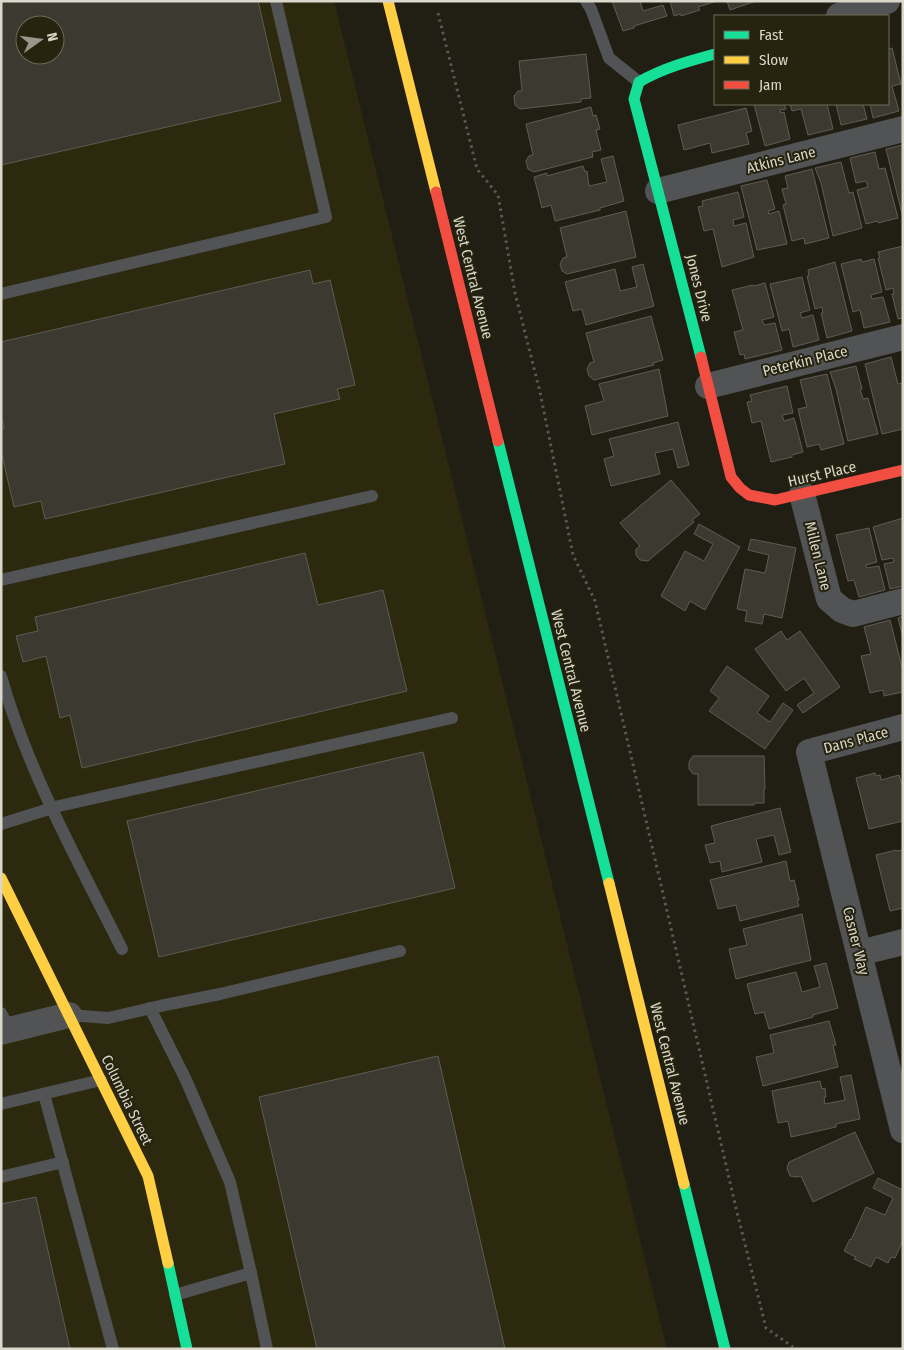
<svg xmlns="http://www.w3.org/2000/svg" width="904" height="1350" font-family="'Fira Sans Condensed',sans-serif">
	<rect width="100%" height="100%" fill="#211f14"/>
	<!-- built -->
	<path fill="#2c290f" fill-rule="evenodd" d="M1,1H334L667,1349H1ZM25,25H55V55H25Z"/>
	<!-- building -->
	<g fill="#3b3930" stroke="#5e5d53" fill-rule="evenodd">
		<path d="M1,1H258L281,101L1,165ZM25,25H55V55H25Z"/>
		<polygon points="612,1 640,1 643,11 663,5 667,16 634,26 634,28 623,31"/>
		<polygon points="670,1 717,1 698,7 700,10 681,16 681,14 674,16"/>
		<polygon points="727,1 756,1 730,10"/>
		<polygon points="892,48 901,84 892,86 899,111 873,118 870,104 888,104 888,49"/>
		<polygon points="586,54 591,98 581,99 581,102 520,109 515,105 514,96 518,91 522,91 519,61"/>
		<polygon points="754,104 784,104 786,109 780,110 781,113 784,112 790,139 765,146"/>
		<polygon points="790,104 827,104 833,129 808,135 801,109 792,111"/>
		<polygon points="836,104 863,104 867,119 841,125"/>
		<polygon points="591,107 593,116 596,115 600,129 596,130 601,150 592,152 593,157 534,172 528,169 526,161 529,156 533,155 526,124"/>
		<polygon points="746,108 752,131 746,133 749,144 712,153 710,143 684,150 678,125"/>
		<polygon points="903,145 903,218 886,149"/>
		<polygon points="875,152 879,169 885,168 898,218 878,223 877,221 866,224 857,190 868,187 866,181 856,183 850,158"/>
		<polygon points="613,156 624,201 600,208 600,210 555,221 551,205 542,208 534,177 547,173 547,176 583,166 585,172 587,171 589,186 607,182 601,159"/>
		<polygon points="841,162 849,193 853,192 862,228 833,236 821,183 815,168"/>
		<polygon points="812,169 829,238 805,244 804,238 792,241 783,205 786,204 782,189 788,188 785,176"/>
		<polygon points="767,180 775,209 768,211 769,214 779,211 787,244 757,250 741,186"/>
		<polygon points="738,192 744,217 733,220 734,226 746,223 754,257 722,267 713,229 704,231 698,207 703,206 702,201"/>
		<polygon points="626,211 636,257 567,274 562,271 560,264 563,258 567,257 560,228"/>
		<polygon points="903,246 903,318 898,319 892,294 894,294 893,288 886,290 878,258 880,258 878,252"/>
		<polygon points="861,259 862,262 874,259 882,292 871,295 872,299 883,297 890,322 864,328 860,310 853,312 841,264"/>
		<polygon points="835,262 852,331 827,338 821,313 823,313 822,307 815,309 807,276 809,276 808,270"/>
		<polygon points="643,264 654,306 586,325 582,309 573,311 565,282 615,269 620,291 637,287 632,267"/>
		<polygon points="310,270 313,284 330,280 355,385 337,389 340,399 274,414 285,464 45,519 41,501 14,507 1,451 1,429 4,428 1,415 1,342"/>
		<polygon points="802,277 810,310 800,313 802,318 813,315 819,340 793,347 789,329 782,331 770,284"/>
		<polygon points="765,283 774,317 762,320 764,325 775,323 782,350 745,359 744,354 740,355 734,332 743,330 732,290 753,285 754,286"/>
		<polygon points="651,316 663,360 653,363 654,365 594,380 589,376 587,369 590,363 594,362 586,333"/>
		<polygon points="891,357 898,384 903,383 903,429 882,434 865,364"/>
		<polygon points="856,366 862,389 860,389 863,399 868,398 878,434 848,441 836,389 830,372"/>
		<polygon points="659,369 668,416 592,435 585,406 604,401 599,384"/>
		<polygon points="827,374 844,444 821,450 819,444 807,447 798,409 807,407 800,380"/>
		<polygon points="787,386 793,413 782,415 784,421 794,418 803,452 792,455 792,457 771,462 761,421 752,423 747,402 752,401 750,395"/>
		<polygon points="678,422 689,465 678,468 673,449 655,453 660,474 611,486 604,459 614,456 609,439"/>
		<polygon points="671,480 700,514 692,520 694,522 648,561 640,560 636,555 636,549 640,546 620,523"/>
		<polygon points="903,518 903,586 890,589 884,564 894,562 893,558 882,560 873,527"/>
		<polygon points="699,524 740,547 705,610 690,601 685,611 661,596 685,551 704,561 713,544 694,534"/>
		<polygon points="869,528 877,562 866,565 867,568 879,566 885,590 859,597 854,580 848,581 836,535"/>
		<polygon points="751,539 796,548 782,618 764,614 762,624 745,621 747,611 737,609 745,569 765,573 769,555 748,550"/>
		<polygon points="305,553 318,605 383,590 407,691 82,768 70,715 60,718 46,656 23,662 16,636 38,631 35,617"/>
		<polygon points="903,616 903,638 898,618"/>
		<polygon points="890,620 903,671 903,692 884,696 883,690 870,693 861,656 871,654 864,627"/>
		<polygon points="781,631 787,640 800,631 840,687 803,713 797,705 814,693 804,678 786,691 755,649"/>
		<polygon points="727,666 769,696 757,713 770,722 783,703 793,710 765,749 709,711 719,698 710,691"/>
		<polygon points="423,752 455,888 159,957 127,821"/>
		<polygon points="693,756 764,756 765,789 764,789 764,803 754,803 754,805 698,805 698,774 693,774 689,769 689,762"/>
		<polygon points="875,773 876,776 880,775 881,780 899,775 903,788 903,821 869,829 856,778"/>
		<polygon points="780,808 791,852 779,855 774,835 756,839 762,862 722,872 720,861 710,863 705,845 715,843 711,826"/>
		<polygon points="896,850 896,851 903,850 903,908 890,911 876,855"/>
		<polygon points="786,861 790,881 794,880 799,900 797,901 799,906 740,921 736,905 718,909 710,880"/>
		<polygon points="802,914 811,960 736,979 729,949 747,945 743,929"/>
		<polygon points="826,963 838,1008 813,1015 813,1017 769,1029 764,1012 755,1014 747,984 796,972 802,992 820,987 814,966"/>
		<polygon points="829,1021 836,1045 833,1045 838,1067 763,1086 756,1057 774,1053 770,1035"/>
		<polygon points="438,1056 505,1349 317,1349 259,1097"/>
		<polygon points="851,1075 860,1119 836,1124 836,1127 791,1137 788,1121 778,1123 772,1091 820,1081 822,1089 825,1088 826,1097 824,1097 825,1104 845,1100 840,1077"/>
		<polygon points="855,1132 874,1173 813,1202 801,1176 797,1177 790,1176 787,1168 789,1162"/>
		<polygon points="878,1178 903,1190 903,1240 895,1258 891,1257 888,1263 876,1257 871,1267 854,1259 856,1257 844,1251 850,1239 851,1240 866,1207 885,1215 893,1198 873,1188"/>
		<polygon points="36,1197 70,1349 1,1349 1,1204"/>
	</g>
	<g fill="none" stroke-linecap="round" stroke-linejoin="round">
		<!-- path -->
		<polyline stroke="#585856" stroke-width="3" stroke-dasharray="2.5 4" stroke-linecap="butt" points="438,13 477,169 498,195 515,293 540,392 573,555 595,601 736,1208 766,1328 793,1347"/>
		<!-- lane -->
		<g stroke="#525354" stroke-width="12">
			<polyline points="586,1 591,9 609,58 639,82"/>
			<polyline points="1,294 326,217 276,1"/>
			<polyline points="1,580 372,496"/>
			<path d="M1,676C28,772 78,861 122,949"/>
			<polyline points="1,824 59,806 452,718"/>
			<polyline points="150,1008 186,1080 230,1182 251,1273 175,1295"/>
			<polyline points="1,1013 10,1030"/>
			<polyline points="69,1015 108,1018 160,1006 220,994 400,951"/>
			<polyline points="44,1094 113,1349"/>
			<polyline points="1,1104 101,1080"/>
			<polyline points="1,1177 63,1162"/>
			<polyline points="251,1273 267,1349"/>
		</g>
		<!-- street -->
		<g stroke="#525354" stroke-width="26">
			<polyline points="839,16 887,1"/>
			<polyline points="658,191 903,129"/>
			<polyline points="708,386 903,337"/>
			<polyline points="802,494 829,599 842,610 853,614 903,601"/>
			<polyline points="903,727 809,752 903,1130"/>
			<polyline points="859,953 903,942"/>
			<polyline points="1,1032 69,1015"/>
		</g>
		<!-- fast -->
		<g stroke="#16e098" stroke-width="11">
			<path d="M701,357L634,99L639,82C663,68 689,61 715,54"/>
			<polyline points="498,441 609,883"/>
			<polyline points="684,1184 725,1349"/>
			<polyline points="168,1263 187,1349"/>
		</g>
		<!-- slow -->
		<g stroke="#ffcf43" stroke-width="11">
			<polyline points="388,1 436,192"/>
			<polyline points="1,878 148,1176 168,1263"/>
			<polyline points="609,883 684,1184"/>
		</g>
		<!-- jam -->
		<g stroke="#f24e42" stroke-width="11">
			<polyline points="436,192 498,441"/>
			<polyline points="701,357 731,477 740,488 749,495 775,500 903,470"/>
		</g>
	</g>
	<g text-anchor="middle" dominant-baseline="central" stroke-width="4" stroke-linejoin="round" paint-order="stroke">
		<!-- street labels -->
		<g font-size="15" fill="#d9d8cb" stroke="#26230f">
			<text transform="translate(781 160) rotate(-14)">Atkins Lane</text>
			<text transform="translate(473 278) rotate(76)">West Central Avenue</text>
			<text transform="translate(699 288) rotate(76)">Jones Drive</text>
			<text transform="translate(805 361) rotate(-14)">Peterkin Place</text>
			<text transform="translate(822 474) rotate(-13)">Hurst Place</text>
			<text transform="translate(818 556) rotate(76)">Millen Lane</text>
			<text transform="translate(571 671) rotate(76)">West Central Avenue</text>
			<text transform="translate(856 740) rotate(-15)">Dans Place</text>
			<text transform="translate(856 941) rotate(76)">Casner Way</text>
			<text transform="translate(670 1064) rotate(76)">West Central Avenue</text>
			<text transform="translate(127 1100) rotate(64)">Columbia Street</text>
		</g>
	</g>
	<!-- border -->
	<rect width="904" height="1350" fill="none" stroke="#d9d8cb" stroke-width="5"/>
	<!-- legend -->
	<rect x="714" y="15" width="175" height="90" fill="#26230f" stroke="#6e6b5a"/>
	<rect x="724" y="31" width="25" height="8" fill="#16e098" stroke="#6e6b5a"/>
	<text x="759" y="40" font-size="15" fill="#d9d8cb">Fast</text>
	<rect x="724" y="56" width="25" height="8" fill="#ffcf43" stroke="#6e6b5a"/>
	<text x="759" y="65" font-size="15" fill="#d9d8cb">Slow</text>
	<rect x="724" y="81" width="25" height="8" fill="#f24e42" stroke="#6e6b5a"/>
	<text x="759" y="90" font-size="15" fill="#d9d8cb">Jam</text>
	<!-- north arrow -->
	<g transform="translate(40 40) rotate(76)"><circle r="24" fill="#26230f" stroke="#6e6b5a"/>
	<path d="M0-4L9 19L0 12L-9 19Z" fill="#99978b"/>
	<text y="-8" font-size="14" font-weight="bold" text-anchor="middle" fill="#d9d8cb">N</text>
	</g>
</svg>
